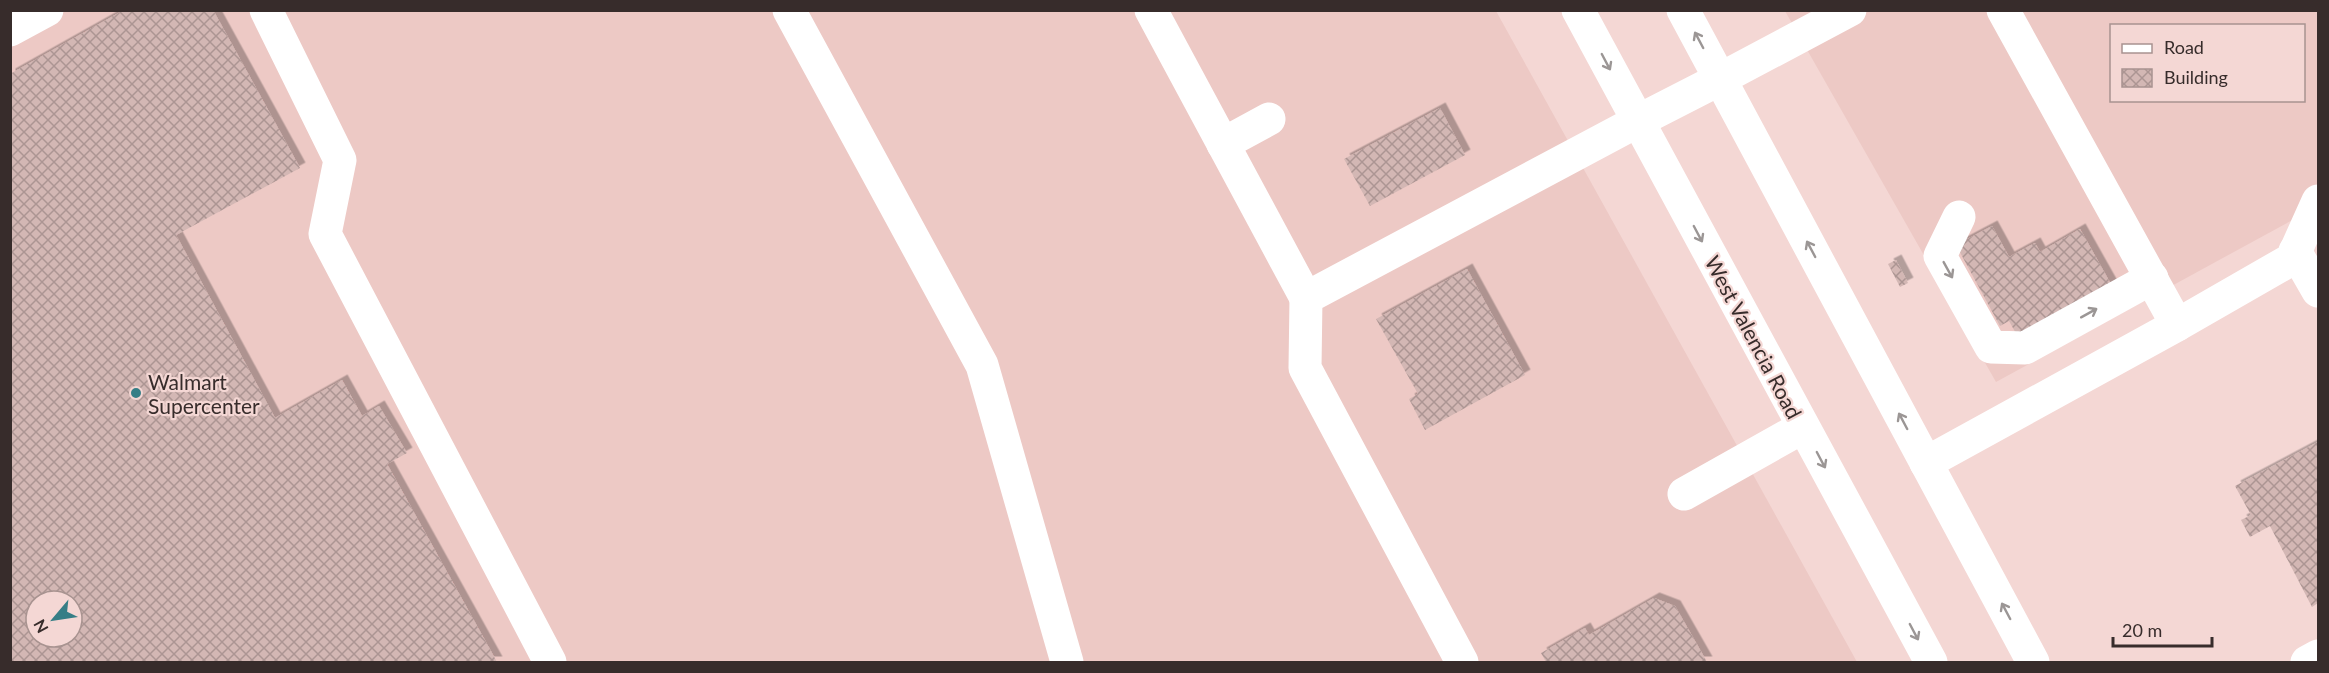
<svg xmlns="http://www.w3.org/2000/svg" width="2329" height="673" font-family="Lato,sans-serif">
	<defs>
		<pattern id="building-cross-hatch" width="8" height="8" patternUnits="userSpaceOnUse" patternTransform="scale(1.5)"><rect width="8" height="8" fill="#d3b7b4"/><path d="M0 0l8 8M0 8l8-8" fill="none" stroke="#ac9593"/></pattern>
		<filter id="shadow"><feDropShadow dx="5.5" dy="-5.5" stdDeviation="0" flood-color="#0004"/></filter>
	</defs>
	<rect width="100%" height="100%" fill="#f4d7d4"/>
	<!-- built -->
	<g fill="#edc9c5" fill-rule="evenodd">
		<path d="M10,11H1496L1857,662H11ZM36,601H72V637H36Z"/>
		<path d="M1785,11H2318V206L1996,382ZM2112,26H2304V100H2112Z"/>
	</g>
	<!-- building -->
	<g fill="url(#building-cross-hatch)" fill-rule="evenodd" filter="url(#shadow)">
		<path d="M124,10H213L300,168L176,235L275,418L342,380L362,416L379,406L407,453L387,464L497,662H10V74ZM36,601H72V637H36Z"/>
		<polygon points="1440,108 1465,155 1370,206 1344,159"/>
		<polygon points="1992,226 2009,257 2035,243 2040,252 2080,229 2112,286 2018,337 2009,321 2000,326 1956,245"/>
		<polygon points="1896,260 1908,283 1900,287 1888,264"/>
		<polygon points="1467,269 1525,375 1425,430 1409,399 1418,394 1376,319"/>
		<polygon points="2318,442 2318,603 2312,607 2270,526 2250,537 2241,520 2251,515 2235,486"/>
		<polygon points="1654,598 1675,606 1707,662 1546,662 1541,653 1585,628 1589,635"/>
	</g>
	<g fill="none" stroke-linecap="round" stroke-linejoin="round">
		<!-- minor -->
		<g stroke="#fff" stroke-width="33">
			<polyline points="266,10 340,160 325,234 550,662"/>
			<polyline points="789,10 982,365 1067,662"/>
			<polyline points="1151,10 1306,298"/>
			<polyline points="10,30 47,10"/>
			<polyline points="1720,79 1850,10"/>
			<polyline points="1223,144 1269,119"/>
			<polyline points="1959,217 1940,256 1991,347 2025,348 2152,278"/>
			<polyline points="2295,251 2318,291"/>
			<polyline points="2177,325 2292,259 2318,201"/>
			<polyline points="1926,463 2177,325 2003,10"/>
			<polyline points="1684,494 1803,427"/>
			<polyline points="1462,662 1305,368 1306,298 1638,121"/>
			<polyline points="2307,662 2318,656"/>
		</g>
		<!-- major -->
		<g stroke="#fff" stroke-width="33">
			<polyline points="1578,10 1931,662"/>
			<polyline points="1683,10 2033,662"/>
			<polyline points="1638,121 1720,79"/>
		</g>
	</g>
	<!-- one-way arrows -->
	<defs><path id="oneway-shaft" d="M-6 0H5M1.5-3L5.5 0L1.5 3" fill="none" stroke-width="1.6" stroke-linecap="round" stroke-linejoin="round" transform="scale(1.5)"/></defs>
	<g stroke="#9b9695">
		<use href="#oneway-shaft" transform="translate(1699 40) rotate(-118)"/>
		<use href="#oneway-shaft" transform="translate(1606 62) rotate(62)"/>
		<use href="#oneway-shaft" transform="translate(1698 234) rotate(62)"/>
		<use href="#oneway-shaft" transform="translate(1811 249) rotate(-118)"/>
		<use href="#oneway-shaft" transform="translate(1948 270) rotate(61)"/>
		<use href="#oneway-shaft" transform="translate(2089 313) rotate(-29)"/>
		<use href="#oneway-shaft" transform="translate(1903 421) rotate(-118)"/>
		<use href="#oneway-shaft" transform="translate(1821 460) rotate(62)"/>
		<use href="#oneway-shaft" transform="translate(2006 611) rotate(-118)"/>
		<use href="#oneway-shaft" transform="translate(1914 632) rotate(62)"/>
	</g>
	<!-- markers -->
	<circle fill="#367e86" stroke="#f4d7d4" stroke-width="2" cx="136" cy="393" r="6"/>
	<g text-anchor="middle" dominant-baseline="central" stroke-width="4.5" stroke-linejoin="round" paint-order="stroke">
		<!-- street labels -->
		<g font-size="21" fill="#372c2b" stroke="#f4d7d4">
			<text transform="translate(1754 337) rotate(62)">West Valencia Road</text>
		</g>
		<!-- poi labels -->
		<g font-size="21" fill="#372c2b" stroke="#f4d7d4" text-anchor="start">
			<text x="148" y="381">Walmart<tspan x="148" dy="24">Supercenter</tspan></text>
		</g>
	</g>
	<!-- border -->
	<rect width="2329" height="673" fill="none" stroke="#372c2b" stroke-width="24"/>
	<!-- legend -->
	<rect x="2110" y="24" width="195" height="78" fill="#f4d7d4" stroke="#a89390" stroke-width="1.5"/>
	<rect x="2122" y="44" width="30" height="9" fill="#ffffff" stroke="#a89390" stroke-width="1.5"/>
	<text x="2164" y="54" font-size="18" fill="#372c2b">Road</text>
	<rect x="2122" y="69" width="30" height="18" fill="url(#building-cross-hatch)" stroke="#a89390" stroke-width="1.5"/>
	<text x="2164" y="84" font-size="18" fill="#372c2b">Building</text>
	<!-- north arrow -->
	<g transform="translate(54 619) rotate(241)"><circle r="28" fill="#f4d7d4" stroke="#a89390" stroke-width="1.5"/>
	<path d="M0-4.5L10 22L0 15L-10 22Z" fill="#367e86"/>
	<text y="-9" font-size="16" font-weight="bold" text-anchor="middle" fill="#372c2b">N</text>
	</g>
	<!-- scale -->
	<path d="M2113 637v9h99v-9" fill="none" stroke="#372c2b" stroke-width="3"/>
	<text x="2122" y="637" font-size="18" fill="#372c2b" stroke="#f4d7d4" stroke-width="4.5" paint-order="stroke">20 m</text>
</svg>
